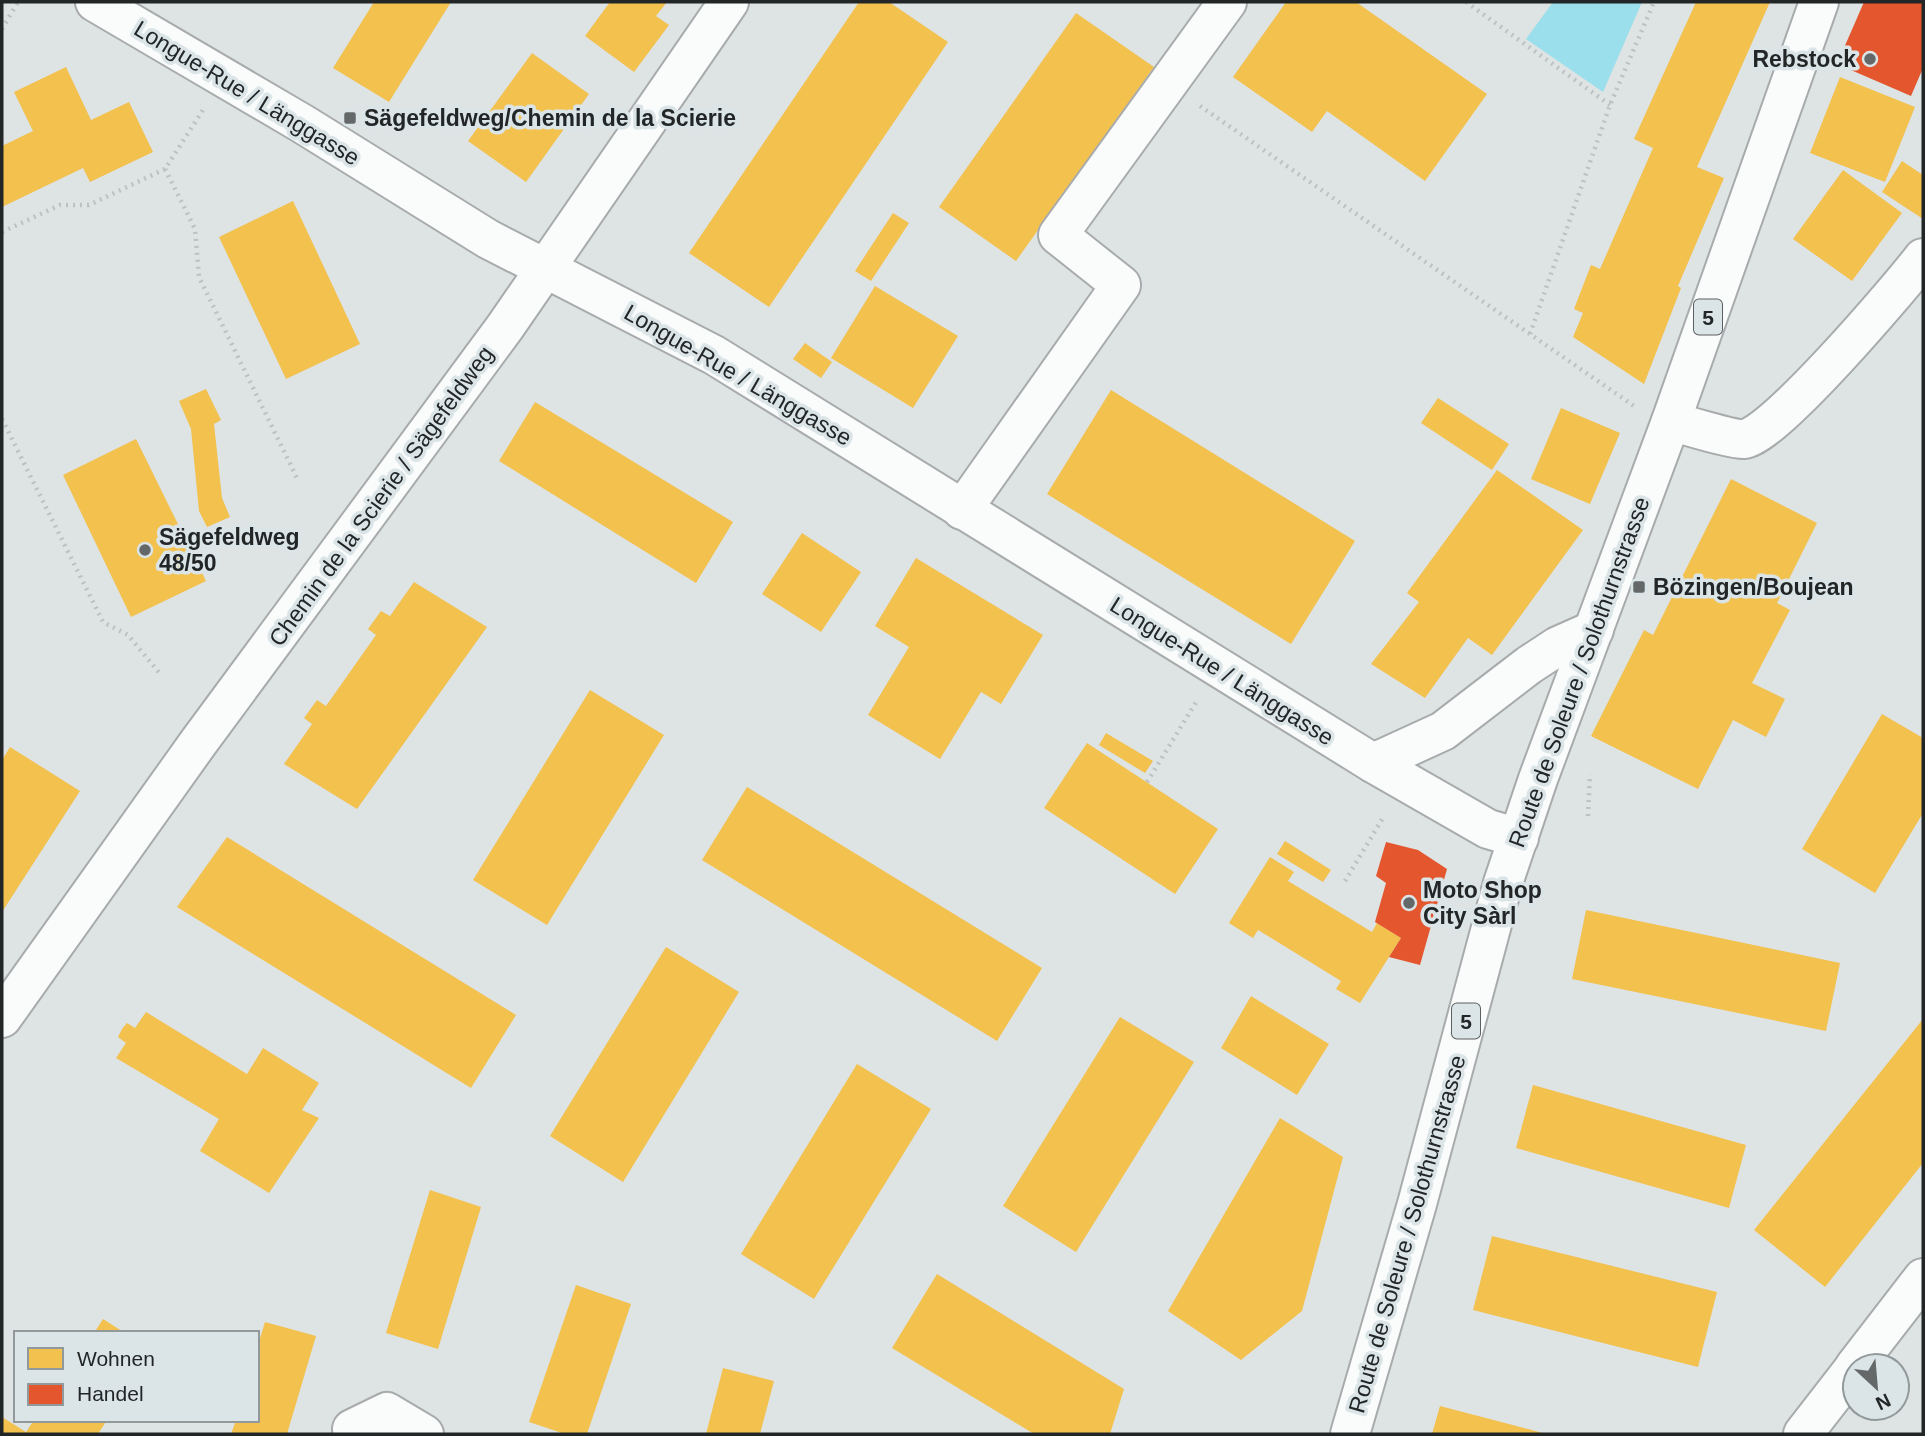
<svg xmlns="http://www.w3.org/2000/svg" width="1925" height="1436" font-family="Helvetica,sans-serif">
	<rect width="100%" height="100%" fill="#dee3e4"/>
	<!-- green -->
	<polygon fill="#9adfeb" points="1553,2 1642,2 1603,92 1526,39"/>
	<!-- homes -->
	<g fill="#f2c14e">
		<polygon points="374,2 451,2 389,102 333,68"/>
		<polygon points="610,2 667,2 656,16 669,25 634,72 585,36"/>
		<polygon points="859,2 889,2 948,42 769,307 689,253"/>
		<polygon points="1286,2 1356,2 1487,94 1425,181 1327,111 1312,132 1233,77"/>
		<polygon points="1696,2 1770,2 1697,167 1724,178 1678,286 1681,288 1644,384 1573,337 1583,313 1574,309 1591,265 1600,269 1653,148 1634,139"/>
		<polygon points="1076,13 1154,67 1016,261 939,207"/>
		<polygon points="532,53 589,94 526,182 468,141"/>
		<polygon points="66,67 91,120 129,102 153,152 90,182 83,168 2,207 2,146 33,131 14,92"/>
		<polygon points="1840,77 1915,107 1885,182 1810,153"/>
		<polygon points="1902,161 1923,175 1923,219 1882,192"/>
		<polygon points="1843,170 1902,213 1852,281 1793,239"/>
		<polygon points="293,201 360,344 286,379 219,237"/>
		<polygon points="893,213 909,223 871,281 855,271"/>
		<polygon points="875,286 958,336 913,408 831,358"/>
		<polygon points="805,343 832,362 821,378 793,359"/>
		<polygon points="206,389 221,420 214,424 222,498 230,517 207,527 199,511 191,429 179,401"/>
		<polygon points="1111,390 1355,541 1291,644 1047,494"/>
		<polygon points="1438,398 1509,444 1492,470 1421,423"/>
		<polygon points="535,402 733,522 696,583 499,461"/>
		<polygon points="1561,408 1620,433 1590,504 1531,479"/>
		<polygon points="136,439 206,581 131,617 63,475"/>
		<polygon points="1497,470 1583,530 1492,655 1468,638 1425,698 1371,664 1419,602 1407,593"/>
		<polygon points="1731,479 1817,523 1777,603 1790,610 1752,683 1785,699 1766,737 1733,720 1698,789 1591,736 1644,630 1653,635"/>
		<polygon points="802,533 861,572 821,632 762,594"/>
		<polygon points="916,558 1043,635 1001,704 981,692 940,759 868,715 909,647 875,626"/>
		<polygon points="414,582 487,627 357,809 284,764 312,724 304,718 317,700 326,706 376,635 368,629 381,611 390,616"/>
		<polygon points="590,690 664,735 547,925 473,880"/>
		<polygon points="1882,714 1923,738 1923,813 1875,893 1802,849"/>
		<polygon points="1106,733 1153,761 1145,773 1099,745"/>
		<polygon points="1087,743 1218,829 1175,894 1044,808"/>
		<polygon points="10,747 80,791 2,912 2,760"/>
		<polygon points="747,787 1042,968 997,1041 702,860"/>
		<polygon points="227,837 516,1015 471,1088 177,907"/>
		<polygon points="1285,841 1331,870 1323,882 1277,854"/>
		<polygon points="1270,857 1294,872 1288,881 1372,932 1377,923 1401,938 1360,1003 1336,989 1341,981 1258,930 1253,938 1229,923"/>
		<polygon points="1586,910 1840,963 1826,1031 1572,979"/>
		<polygon points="666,947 739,992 623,1182 550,1136"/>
		<polygon points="1251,996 1329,1044 1297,1095 1221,1048"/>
		<polygon points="146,1012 247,1074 263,1048 319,1083 302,1110 319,1118 269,1193 200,1151 219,1119 116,1058 126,1043 118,1037 122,1029 127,1023 135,1028"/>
		<polygon points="1120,1017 1194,1062 1076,1252 1003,1206"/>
		<polygon points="1923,1019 1923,1163 1825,1287 1754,1230"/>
		<polygon points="857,1064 931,1109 814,1299 741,1254"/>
		<polygon points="1533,1085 1746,1145 1729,1208 1516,1148"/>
		<polygon points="1280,1118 1343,1157 1302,1311 1241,1360 1168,1311"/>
		<polygon points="430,1190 481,1207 438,1349 386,1333"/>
		<polygon points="1492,1236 1717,1292 1698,1367 1473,1310"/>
		<polygon points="937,1274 1124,1389 1110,1434 1034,1434 892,1348"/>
		<polygon points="576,1285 631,1304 587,1434 565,1434 529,1422"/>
		<polygon points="103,1319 125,1333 94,1333"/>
		<polygon points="265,1322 316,1336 287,1434 231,1434 236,1420 257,1420 257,1348"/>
		<polygon points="723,1368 774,1381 760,1434 706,1434"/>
		<polygon points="1440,1406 1543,1433 1543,1434 1432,1434"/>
		<polygon points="2,1417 26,1432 34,1420 107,1420 98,1434 2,1434"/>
	</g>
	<!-- shops -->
	<g fill="#e4572e">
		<polygon points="1864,2 1923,2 1923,68 1911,96 1837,64"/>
		<polygon points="1386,842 1418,850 1447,869 1420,965 1389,957 1401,938 1375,922 1386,883 1376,876"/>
	</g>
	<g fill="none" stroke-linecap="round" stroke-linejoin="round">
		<defs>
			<g id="minor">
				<polyline points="95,2 303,124 488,239 714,355 1373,763 1488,829 1519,838"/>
				<path d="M1671,421C1684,425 1734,440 1744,439C1773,437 1900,288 1923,258"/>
				<polyline points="962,510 1121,285 1058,235 1227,2"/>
				<polyline points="1373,763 1443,731 1529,665 1558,646 1594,630"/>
				<polyline points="2,1018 198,743 505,327 729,2"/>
				<polyline points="1855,1366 1923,1278"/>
				<polyline points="352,1429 387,1412 424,1434"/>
				<polyline points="1803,1434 1855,1367"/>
			</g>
			<polyline id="major" points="1350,1434 1417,1204 1503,883 1538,779 1671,421 1819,2"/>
		</defs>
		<!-- minor casing -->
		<use href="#minor" stroke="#a8abac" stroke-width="42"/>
		<!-- major casing -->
		<use href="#major" stroke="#a8abac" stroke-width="42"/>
		<!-- path -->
		<g stroke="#bec1c2" stroke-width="4.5" stroke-dasharray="2 5" stroke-linecap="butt">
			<polyline points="1466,2 1610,105"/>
			<polyline points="2,29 18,2"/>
			<polyline points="1200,106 1634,406"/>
			<polyline points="165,169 195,229 199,277 297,478"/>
			<polyline points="2,232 60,205 89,205 165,169 203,110"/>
			<polyline points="1530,334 1610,105 1654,2"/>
			<polyline points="2,419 103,622 128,635 161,675"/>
			<polyline points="1147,782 1198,699"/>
			<polyline points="1588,816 1590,774"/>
			<polyline points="1345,881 1384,816"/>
		</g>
		<!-- minor -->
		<use href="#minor" stroke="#fafbfb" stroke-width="38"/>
		<!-- major -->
		<use href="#major" stroke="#fafbfb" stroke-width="38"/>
	</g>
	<!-- markers -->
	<g fill="#646869" stroke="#dbe5e7" stroke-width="2.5">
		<circle cx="1870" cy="59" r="7"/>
		<rect x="343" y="111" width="14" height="14" rx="3.5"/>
		<circle cx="145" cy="550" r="7"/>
		<rect x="1632" y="580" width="14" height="14" rx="3.5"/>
		<circle cx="1409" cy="903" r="7"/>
	</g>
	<g text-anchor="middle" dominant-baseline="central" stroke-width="7" stroke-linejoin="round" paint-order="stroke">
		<!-- shield labels -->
		<g fill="#dbe5e7" stroke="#5a5f61" stroke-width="2">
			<rect x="1694" y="299.5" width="28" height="35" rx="5"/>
			<rect x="1452" y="1003.5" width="28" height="35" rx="5"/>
		</g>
		<g font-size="21" font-weight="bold" fill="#222627">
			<text x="1708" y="317">5</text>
			<text x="1466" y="1021">5</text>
		</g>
		<!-- poi labels -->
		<g font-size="23" font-weight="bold" fill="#222627" stroke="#dbe5e7" text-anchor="start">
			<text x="1856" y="59" text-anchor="end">Rebstock</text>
			<text x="364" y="118">Sägefeldweg/Chemin de la Scierie</text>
			<text x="159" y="537">Sägefeldweg<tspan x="159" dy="26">48/50</tspan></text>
			<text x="1653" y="587">Bözingen/Boujean</text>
			<text x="1423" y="890">Moto Shop<tspan x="1423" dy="26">City Sàrl</tspan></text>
		</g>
		<!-- street labels -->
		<g font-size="23" fill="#222627" stroke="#dbe5e7">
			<text transform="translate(247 93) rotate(31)">Longue-Rue / Länggasse</text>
			<text transform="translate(738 375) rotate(30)">Longue-Rue / Länggasse</text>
			<text transform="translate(381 496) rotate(-54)">Chemin de la Scierie / Sägefeldweg</text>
			<text transform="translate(1222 671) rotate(32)">Longue-Rue / Länggasse</text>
			<text transform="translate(1579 672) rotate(-70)">Route de Soleure / Solothurnstrasse</text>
			<text transform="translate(1407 1234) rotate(-74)">Route de Soleure / Solothurnstrasse</text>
		</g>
	</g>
	<!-- border -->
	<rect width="1925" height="1436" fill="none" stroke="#222627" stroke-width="7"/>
	<!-- legend -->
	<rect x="14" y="1331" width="245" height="91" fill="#dbe5e7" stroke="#91999a" stroke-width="2"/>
	<rect x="28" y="1348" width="35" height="21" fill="#f2c14e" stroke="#91999a" stroke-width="2"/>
	<text x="77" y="1366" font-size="21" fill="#222627">Wohnen</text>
	<rect x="28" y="1384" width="35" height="21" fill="#e4572e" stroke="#91999a" stroke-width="2"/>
	<text x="77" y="1401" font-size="21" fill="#222627">Handel</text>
	<!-- north arrow -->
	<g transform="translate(1876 1387) rotate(154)"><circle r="33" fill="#dbe5e7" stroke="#91999a" stroke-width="2"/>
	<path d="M0-5L12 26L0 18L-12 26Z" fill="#646869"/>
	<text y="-10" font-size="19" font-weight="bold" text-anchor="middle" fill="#222627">N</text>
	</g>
</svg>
